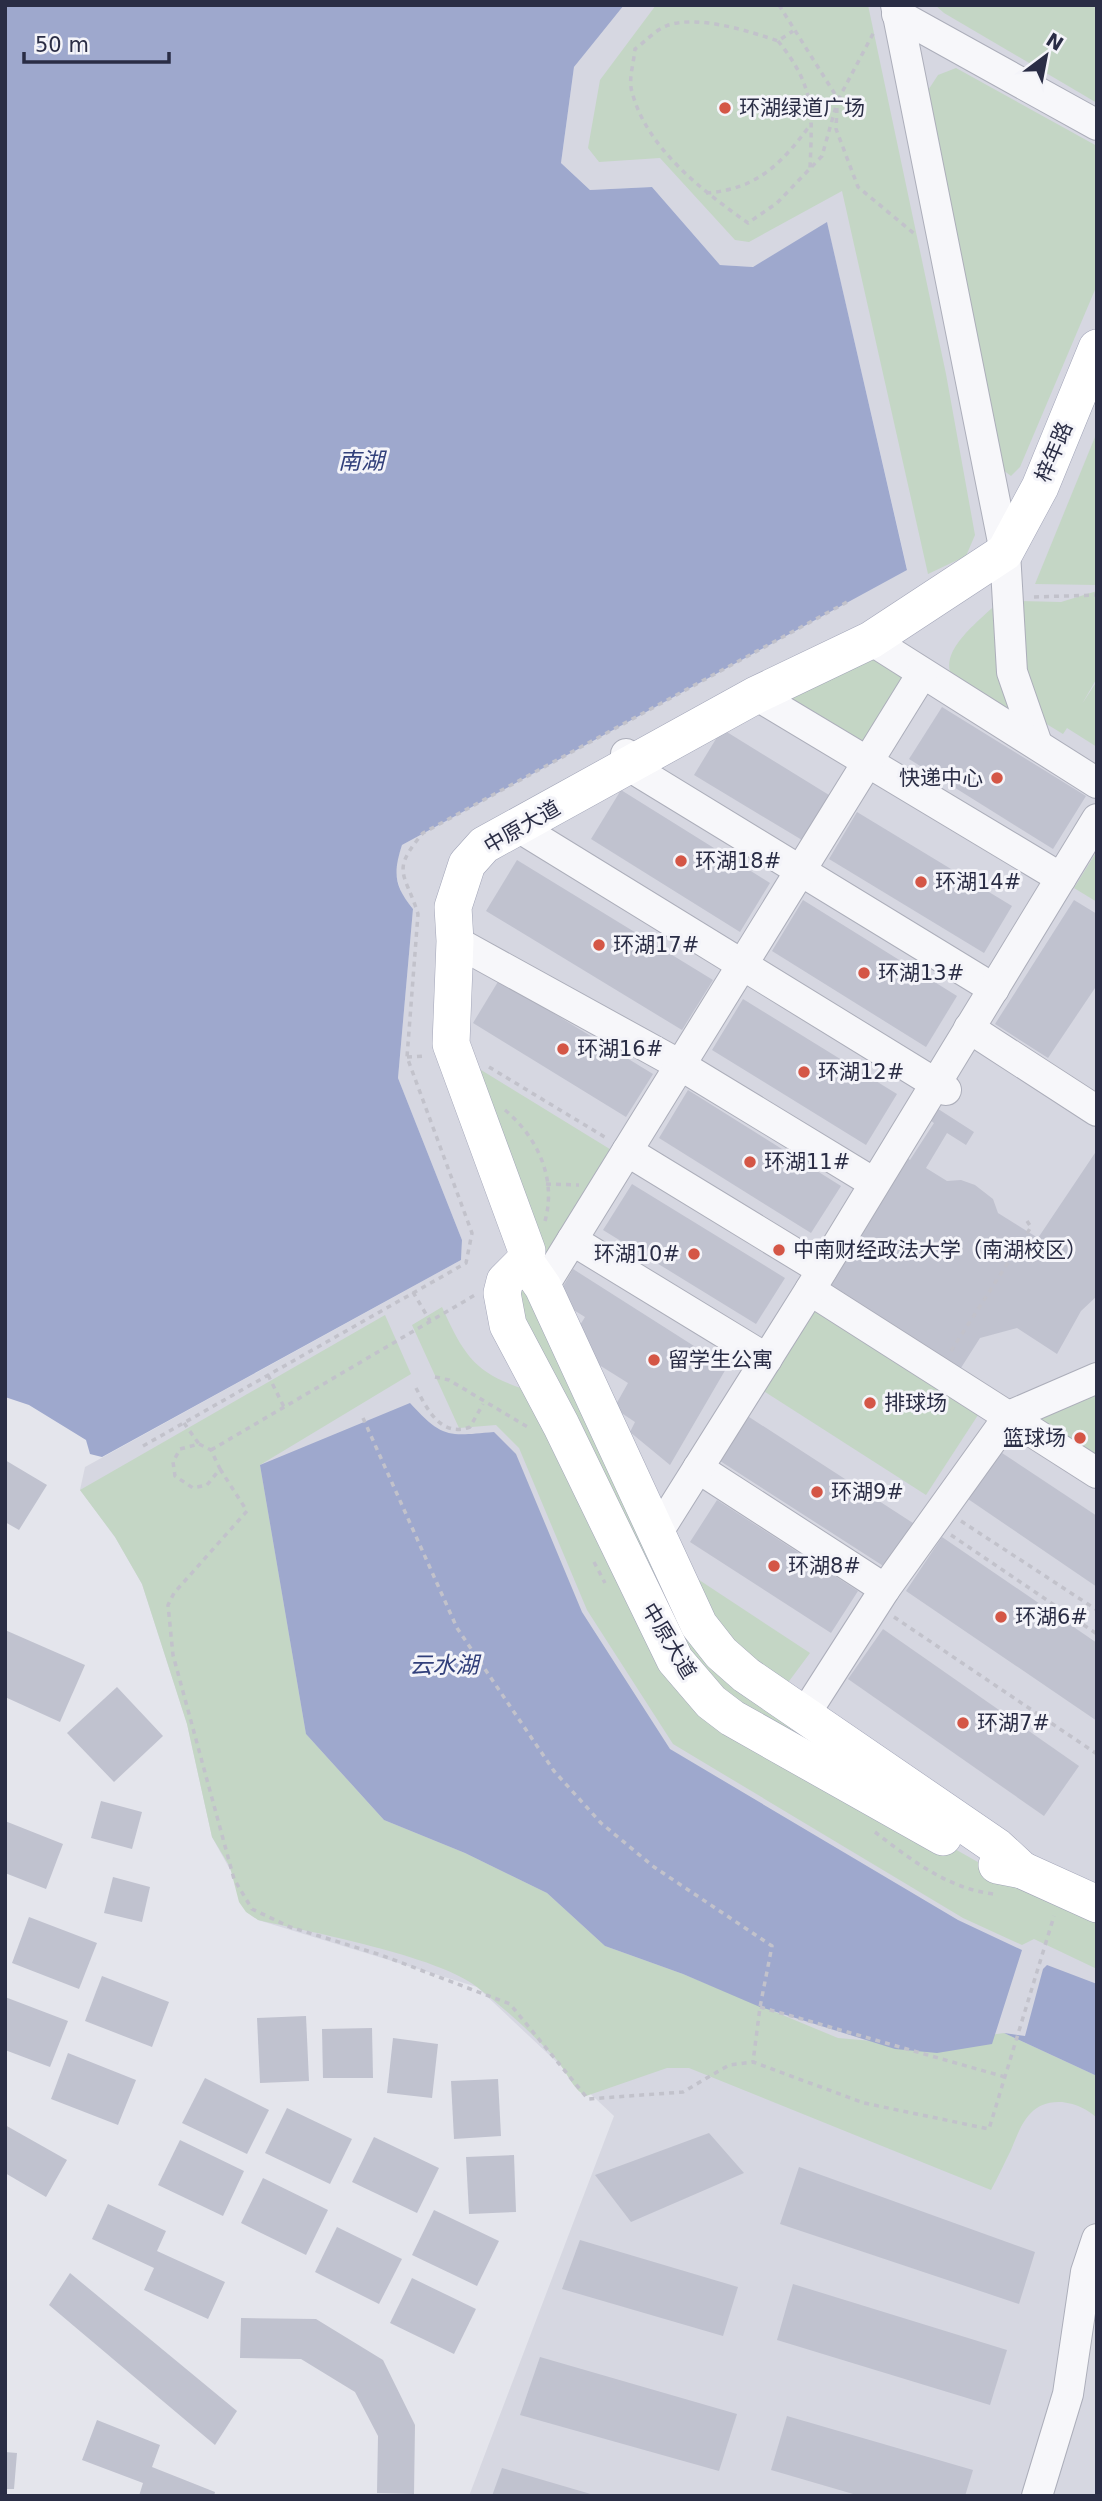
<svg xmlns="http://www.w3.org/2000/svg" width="1102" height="2501" font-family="'DejaVu Sans','Noto Sans SC',sans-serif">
	<rect width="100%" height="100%" fill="#e4e5ec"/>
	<!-- built -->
	<polygon fill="#d6d7e1" points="622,5 1097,5 1097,2496 469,2496 614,2116 477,1987 258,1920 212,1837 187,1724 142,1584 115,1537 80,1490 85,1467 461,1260 462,1240 398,1078 413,909 402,895 394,869 402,845 907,569 827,223 753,267 720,265 652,187 590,190 561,163 574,67"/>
	<!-- green -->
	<g fill="#c4d6c5">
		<polygon points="656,5 868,5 946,374 975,535 966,556 928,574 842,191 749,242 735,240 660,158 599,162 588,148 600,80"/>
		<polygon points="935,5 1097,5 1097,103 944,13"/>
		<polygon points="956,68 1097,146 1097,285 1020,467 1011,476 999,467 923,98 938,75"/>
		<polygon points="1097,432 1097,585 1035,584"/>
		<polygon points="1097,591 1097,678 1082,704 1097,681 1097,747 1067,728 1063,734 1025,711 1020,601 1061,602"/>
		<path d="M1000,600L1017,719L953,678C936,650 983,619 1000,600Z"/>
		<polygon points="876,651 917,677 866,757 775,702"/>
		<polygon points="1097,851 1097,902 1074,888"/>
		<polygon points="460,1057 613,1151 542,1271"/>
		<polygon points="519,1280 684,1570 810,1653 784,1688 997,1832 712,1695 511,1304"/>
		<path d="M442,1307C467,1363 479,1376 539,1394L668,1659L809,1767L1001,1875L1097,1922V1969L1034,1939L1022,1945L963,1918L673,1744L587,1610L519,1448L496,1425L459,1428L412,1325Z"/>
		<polygon points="813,1310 978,1415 926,1495 762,1390"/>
		<path d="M385,1315L411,1374L260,1465L306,1734L384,1820L465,1853L547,1893L605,1946L683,1974L838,2038L918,2045L1004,2033L1097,2076V2118C1087,2109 1077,2104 1062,2102C1029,2100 1021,2126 1011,2150C1004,2164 998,2177 991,2190L689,2068H667L586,2096C572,2089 566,2070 556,2059C532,2033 504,2008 477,1987C438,1956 310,1932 258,1920L246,1912L239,1902L230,1867L212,1837L187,1724L142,1584L115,1537L80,1490Z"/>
		<polygon points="1097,1385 1097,1458 1032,1418"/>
	</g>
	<!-- water -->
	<g fill="#9ea8cd">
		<path d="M5,5H624L574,67L561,163L590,190L652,187L720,265L753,267L827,222L907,570L402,845C393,873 394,886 413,909L398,1078L462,1240L461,1260L102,1457L90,1454L86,1440L29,1405L5,1397Z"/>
		<path d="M410,1403C443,1439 448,1436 494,1432L516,1454L582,1612L670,1749L958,1920L1022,1950L992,2044L937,2053L895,2049L760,2007L683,1974L605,1946L547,1893L465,1853L384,1820L306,1734L260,1465Z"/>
		<polygon points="1047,1965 1097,1984 1097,2076 1004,2033 1025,2036 1043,1969"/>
	</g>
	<!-- building -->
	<g fill="#c0c2cf">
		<polygon points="942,707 1086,796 1053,849 909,759"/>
		<polygon points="722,729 829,795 802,840 694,775"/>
		<polygon points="621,790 770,883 740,932 591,839"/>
		<polygon points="857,812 1012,906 984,953 829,859"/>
		<polygon points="517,860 713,980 682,1030 486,911"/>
		<polygon points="803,900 957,996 926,1047 772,951"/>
		<polygon points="1074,900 1097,914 1097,985 1048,1058 995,1024"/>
		<polygon points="499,980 653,1074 626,1117 473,1023"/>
		<polygon points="743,999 897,1094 866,1145 712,1050"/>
		<polygon points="688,1090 841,1186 811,1233 659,1138"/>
		<polygon points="932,1105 974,1132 966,1145 947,1133 926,1168 947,1181 961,1180 975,1185 993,1199 998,1213 1038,1238 1097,1150 1097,1296 1081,1311 1057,1354 1017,1328 980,1338 959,1371 826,1286 905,1156 910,1160 934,1123 924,1116"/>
		<polygon points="632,1184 785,1278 756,1324 603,1230"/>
		<polygon points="573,1269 727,1367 670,1465 630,1432 635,1422 614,1408 628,1383 580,1353 574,1335 585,1317 556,1299"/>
		<polygon points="746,1415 916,1525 888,1569 717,1459"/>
		<polygon points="999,1451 1097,1516 1097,1587 968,1499"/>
		<polygon points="5,1460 47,1485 19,1530 5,1522"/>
		<polygon points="717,1500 858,1591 831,1633 690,1542"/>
		<polygon points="942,1537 1097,1643 1097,1721 906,1591"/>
		<polygon points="883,1629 1079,1766 1044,1816 848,1679"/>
		<polygon points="5,1630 85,1665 60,1722 5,1697"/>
		<polygon points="117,1687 163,1736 114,1782 67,1733"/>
		<polygon points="101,1801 142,1812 132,1849 91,1838"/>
		<polygon points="5,1821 63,1844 46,1889 5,1873"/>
		<polygon points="113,1877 150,1887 142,1922 104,1913"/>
		<polygon points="29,1917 97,1943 79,1989 12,1963"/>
		<polygon points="102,1976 169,2002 152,2047 85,2021"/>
		<polygon points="5,1997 68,2021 50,2067 5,2050"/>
		<polygon points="306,2016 309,2081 260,2083 257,2018"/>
		<polygon points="372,2028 373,2078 323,2078 322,2029"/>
		<polygon points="393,2038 438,2044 432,2098 387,2093"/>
		<polygon points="68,2053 136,2080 118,2125 51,2099"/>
		<polygon points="205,2078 269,2110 247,2154 182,2123"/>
		<polygon points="498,2079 501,2136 454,2139 451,2081"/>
		<polygon points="287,2108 352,2139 330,2184 265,2153"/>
		<polygon points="5,2125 67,2160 46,2197 5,2173"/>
		<polygon points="709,2133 744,2173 631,2222 595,2175"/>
		<polygon points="374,2137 439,2168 417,2213 352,2182"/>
		<polygon points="180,2140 244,2171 223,2216 158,2185"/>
		<polygon points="514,2155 516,2212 469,2214 466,2157"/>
		<polygon points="799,2167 1035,2252 1019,2304 780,2224"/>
		<polygon points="263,2178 328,2210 306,2255 241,2223"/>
		<polygon points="108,2204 166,2231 157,2251 225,2282 208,2319 144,2290 154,2268 92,2239"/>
		<polygon points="434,2210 499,2241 477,2286 412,2255"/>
		<polygon points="337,2227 402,2259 379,2304 315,2272"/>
		<polygon points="580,2240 738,2287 723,2336 562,2289"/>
		<polygon points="70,2273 237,2411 215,2445 49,2305"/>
		<polygon points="412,2278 476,2309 454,2354 390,2323"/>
		<polygon points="793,2284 1007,2350 990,2405 777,2340"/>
		<polygon points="241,2318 316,2319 383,2360 415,2425 414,2494 377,2493 378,2436 355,2392 301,2359 240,2358"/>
		<polygon points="540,2357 737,2414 719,2471 520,2415"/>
		<polygon points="787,2416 973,2470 965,2496 860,2496 771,2470"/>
		<polygon points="97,2420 160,2445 152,2467 215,2492 214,2496 139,2496 143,2483 82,2460"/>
		<polygon points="5,2452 17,2453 14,2489 5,2489"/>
		<polygon points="502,2468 594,2495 594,2496 492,2496"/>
	</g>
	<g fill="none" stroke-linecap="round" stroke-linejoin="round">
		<defs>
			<g id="minor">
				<polyline points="896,5 1005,552 1012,672 1037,744"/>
				<polyline points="897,14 1097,125"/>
				<polyline points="871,640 1097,783"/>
				<polyline points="756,695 1061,878"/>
				<polyline points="626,754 629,766 994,989"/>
				<polyline points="520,828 946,1090"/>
				<polyline points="455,941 680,1065 874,1183"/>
				<polyline points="969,1028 1097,1111"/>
				<polyline points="627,1151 822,1270"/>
				<polyline points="572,1240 767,1359"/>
				<polyline points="543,1287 922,674"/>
				<polyline points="810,1290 1097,1473"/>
				<polyline points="698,1468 885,1589"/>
				<polyline points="656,1535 810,1290 1097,819"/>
				<polyline points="803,1717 885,1589 1009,1416 1097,1378"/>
				<polyline points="1037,2496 1068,2394 1086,2272 1097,2239"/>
			</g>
			<g id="major">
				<polyline points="525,1261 505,1281 502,1293 508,1325 561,1425 675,1660 711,1702 732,1718 943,1837"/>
				<polyline points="997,1865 1022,1870 1097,1904"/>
				<polyline points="1022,1870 997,1847 746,1675 721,1653 699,1625 543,1287 525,1261 527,1251 451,1044 455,941 453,907 467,864 484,845 756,695 871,640 1005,552 1040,487 1097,348"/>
			</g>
		</defs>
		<!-- minor casing -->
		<use href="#minor" stroke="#acaeba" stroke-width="32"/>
		<!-- major casing -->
		<use href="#major" stroke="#a2a5b8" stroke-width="38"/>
		<!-- path -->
		<g stroke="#c2c2cb" stroke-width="3.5" stroke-dasharray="5 5" stroke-linecap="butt">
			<path d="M779,5L838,99L822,156L777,203L748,223C703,191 647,149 632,92C628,80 634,62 635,49C644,43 655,30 666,26C696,14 749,31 778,41L793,31"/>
			<path d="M778,41C816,88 812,112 810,170"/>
			<polyline points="838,100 875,30"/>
			<polyline points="837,108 836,129 858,187 917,236"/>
			<path d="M706,193C758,189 781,164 811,124"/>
			<polyline points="1034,597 1097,595"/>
			<polyline points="407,1057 426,1056"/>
			<polyline points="489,1067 608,1139"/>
			<path d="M505,1110C537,1137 557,1178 545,1221"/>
			<polyline points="546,1184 579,1185"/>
			<polyline points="413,1292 430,1321"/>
			<polyline points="951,1351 1031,1227 1027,1221"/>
			<polyline points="268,1375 284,1407"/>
			<polyline points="435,1377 449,1380 531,1429"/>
			<path d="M416,1388C427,1409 441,1438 470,1427L483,1404"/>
			<polyline points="363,1418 457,1628 554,1771 601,1823 654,1867 772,1946 760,2007 753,2062"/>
			<polyline points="184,1423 199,1444"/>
			<polygon points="199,1444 211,1450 220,1469 207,1485 193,1488 175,1476 173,1462 180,1449"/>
			<path d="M143,1446L466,1263L472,1233L407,1057L418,914C405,872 390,872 423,833L849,601"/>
			<polyline points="211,1450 475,1295"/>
			<polyline points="220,1469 247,1511 174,1593 168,1605 173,1655 234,1879 252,1909 290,1927 381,1955 510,2004 588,2099 683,2092 729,2065 753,2062 864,2103 989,2129 1054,1916"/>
			<polyline points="961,1521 1097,1610"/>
			<polyline points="951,1535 1097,1634"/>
			<polyline points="594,1562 605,1583"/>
			<polyline points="894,1617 1097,1754"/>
			<path d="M875,1832C910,1859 948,1889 994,1894"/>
			<polyline points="760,2007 1005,2077"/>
		</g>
		<!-- minor -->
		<use href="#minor" stroke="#f7f7fa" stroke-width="30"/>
		<!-- major -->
		<use href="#major" stroke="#fff" stroke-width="37"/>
	</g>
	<!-- markers -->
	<g fill="#d45646" stroke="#f4f4f9" stroke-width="2.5">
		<circle cx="725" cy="108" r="7"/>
		<circle cx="997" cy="778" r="7"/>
		<circle cx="681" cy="861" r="7"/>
		<circle cx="921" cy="882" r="7"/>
		<circle cx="599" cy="945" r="7"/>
		<circle cx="864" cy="973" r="7"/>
		<circle cx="563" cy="1049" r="7"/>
		<circle cx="804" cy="1072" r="7"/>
		<circle cx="750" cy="1162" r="7"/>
		<circle cx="779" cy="1250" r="7"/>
		<circle cx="694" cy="1254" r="7"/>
		<circle cx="654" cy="1360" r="7"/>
		<circle cx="870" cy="1403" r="7"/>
		<circle cx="1080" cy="1438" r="7"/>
		<circle cx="817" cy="1492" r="7"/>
		<circle cx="774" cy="1566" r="7"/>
		<circle cx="1001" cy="1617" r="7"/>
		<circle cx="963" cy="1723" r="7"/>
	</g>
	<g text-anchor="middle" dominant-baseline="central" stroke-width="6" stroke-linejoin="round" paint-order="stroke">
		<!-- poi labels -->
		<g font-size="21" fill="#2a2d45" stroke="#f4f4f9" text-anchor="start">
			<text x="739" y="108">环湖绿道广场</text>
			<text x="983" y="778" text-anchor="end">快递中心</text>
			<text x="695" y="861">环湖18#</text>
			<text x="935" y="882">环湖14#</text>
			<text x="613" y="945">环湖17#</text>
			<text x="878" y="973">环湖13#</text>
			<text x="577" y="1049">环湖16#</text>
			<text x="818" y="1072">环湖12#</text>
			<text x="764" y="1162">环湖11#</text>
			<text x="793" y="1250">中南财经政法大学（南湖校区）</text>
			<text x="680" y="1254" text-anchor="end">环湖10#</text>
			<text x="668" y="1360">留学生公寓</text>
			<text x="884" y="1403">排球场</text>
			<text x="1066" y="1438" text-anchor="end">篮球场</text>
			<text x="831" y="1492">环湖9#</text>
			<text x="788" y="1566">环湖8#</text>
			<text x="1015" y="1617">环湖6#</text>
			<text x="977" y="1723">环湖7#</text>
		</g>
		<!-- street labels -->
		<g font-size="21" fill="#2a2d45" stroke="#f4f4f9">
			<text transform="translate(1054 452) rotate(-67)">梓年路</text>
			<text transform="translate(522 827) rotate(-30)">中原大道</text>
			<text transform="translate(669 1641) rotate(59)">中原大道</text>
		</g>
		<!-- water labels -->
		<g font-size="23" font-style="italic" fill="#32407b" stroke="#f4f4f9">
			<text x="361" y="461">南湖</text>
			<text x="444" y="1665">云水湖</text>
		</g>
	</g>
	<!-- border -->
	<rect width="1102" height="2501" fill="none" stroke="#2a2d45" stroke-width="14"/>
	<!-- north arrow -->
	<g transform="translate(1046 56) rotate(32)" stroke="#f4f4f9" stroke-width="5" paint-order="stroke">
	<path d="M0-5L12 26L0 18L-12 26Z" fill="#2a2d45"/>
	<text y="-10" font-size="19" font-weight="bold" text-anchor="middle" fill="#2a2d45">N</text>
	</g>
	<!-- scale -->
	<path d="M24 52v10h145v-10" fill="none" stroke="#2a2d45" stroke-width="3.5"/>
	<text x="35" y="52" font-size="21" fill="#2a2d45" stroke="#f4f4f9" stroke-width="5" paint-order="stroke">50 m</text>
</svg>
